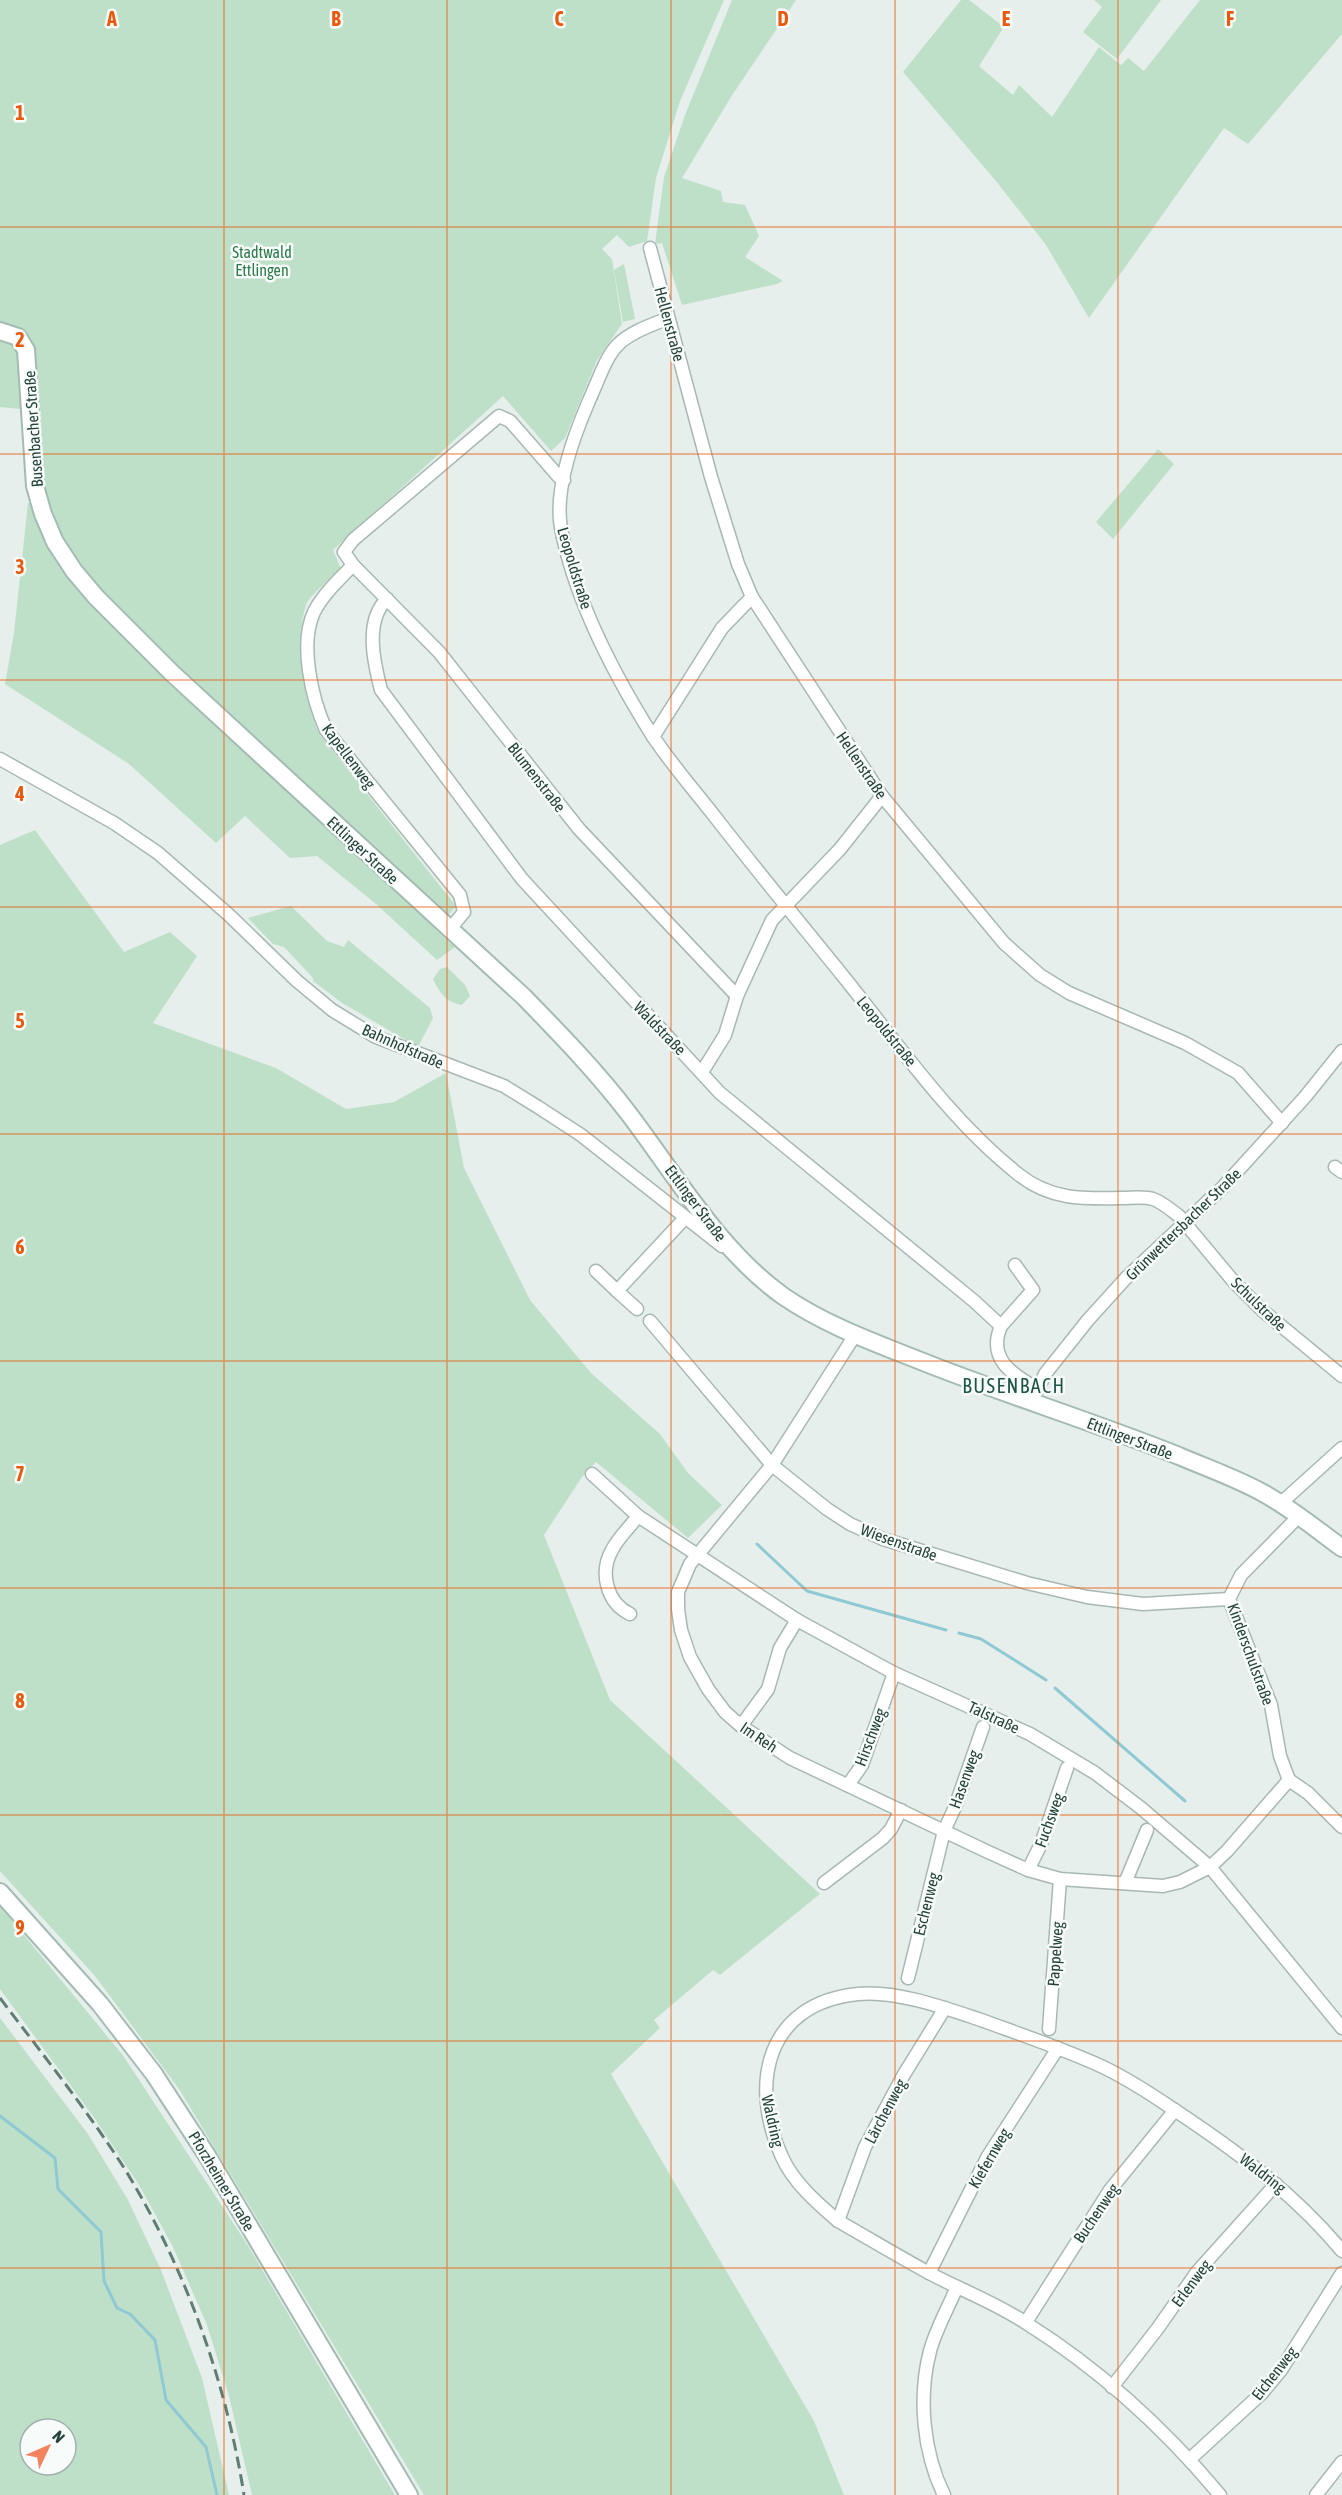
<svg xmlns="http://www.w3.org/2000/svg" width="1342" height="2495" font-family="'Asap Condensed',sans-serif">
	<rect width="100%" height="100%" fill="#e6efeb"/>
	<!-- green -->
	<g fill="#bfe0c8" fill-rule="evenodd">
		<path d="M0,0H724L680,101L656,178L647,241L629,247L617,235L602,249L612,259L622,324L597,360L565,438L551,451L503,396L333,550L341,569C332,577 309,596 306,605C295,638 304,707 321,736L456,906L436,930L455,947L437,960L376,904L317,856L290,858L245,816L216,843L129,764L5,684L14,633L28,503L47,501L42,475L41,411L0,407Z"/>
		<polygon points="732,0 796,0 731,97 682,178 721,191 723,202 745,205 759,236 745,257 783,281 777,284 682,305 662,243 655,244 664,177 685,115"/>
		<polygon points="961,0 969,0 1004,27 979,66 1013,95 1019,85 1052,117 1099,47 1121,65 1128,58 1144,71 1200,0 1342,0 1342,34 1248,144 1224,128 1089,318 1046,245 996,181 903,72"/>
		<polygon points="1094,0 1161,0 1117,59 1083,32 1102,7"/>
		<polygon points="624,264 635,319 623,322 614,270"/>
		<polygon points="1158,449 1174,464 1113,539 1096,522"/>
		<polygon points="35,830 124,952 170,932 197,956 153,1023 276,1068 346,1109 394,1102 446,1073 464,1168 530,1300 591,1373 660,1434 688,1473 722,1505 688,1538 596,1462 582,1477 544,1535 610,1700 820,1894 720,1975 713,1970 654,2020 660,2028 611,2074 814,2421 844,2495 424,2495 179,2089 95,1976 0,1871 0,845"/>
		<polygon points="291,906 327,941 344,947 348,940 430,1008 433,1018 418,1047 342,1003 313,981 313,978 284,947 273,944 248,918"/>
		<path d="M447,967L465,985L470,996L462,1005C446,1002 440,994 433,979L440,969Z"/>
		<polygon points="0,1906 122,2054 247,2244 395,2495 252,2495 229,2396 207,2325 173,2247 139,2185 95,2119 0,1989"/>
		<path d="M0,2018L88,2134L128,2200L161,2270L202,2378L229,2495H0ZM30,2429H66V2465H30Z"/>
	</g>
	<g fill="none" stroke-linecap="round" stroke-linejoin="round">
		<!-- stream -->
		<g stroke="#8ec9d4" stroke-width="3">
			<polyline points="757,1544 807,1591 946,1630"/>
			<polyline points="959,1633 981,1639 1046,1680"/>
			<polyline points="1055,1688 1185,1801"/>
			<polyline points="0,2116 55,2158 58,2189 101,2232 104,2281 117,2308 130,2314 155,2340 166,2400 206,2447 217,2495"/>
		</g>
		<defs>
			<g id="minor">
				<polyline points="650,248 711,477 738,564 752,597 882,796 1004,943 1040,975 1069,993 1185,1043 1238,1073 1282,1123"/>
				<path d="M667,319C608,340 612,349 588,403C573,438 554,490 561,528C575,600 613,673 652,735C671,764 695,791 716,818C757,871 801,924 843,976C898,1044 950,1120 1018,1174C1050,1200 1083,1199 1122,1198C1131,1198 1144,1196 1153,1199C1162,1202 1171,1210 1179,1216L1234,1282L1263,1311L1342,1376"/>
				<polyline points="564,480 559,477 510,421 499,416 353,540 344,552 353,565 439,652 579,829 737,996"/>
				<path d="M353,565C339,580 323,594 314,612C299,644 312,699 326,730L460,895L464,912L450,929"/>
				<path d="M387,599C364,621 374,663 381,690L522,879L720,1093L974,1301L1001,1326C987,1359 1012,1374 1036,1388"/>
				<polyline points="653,737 722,628 752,597"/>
				<polyline points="0,759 114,823 158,853 229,915 297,981 332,1010 376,1037 504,1086 538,1107 581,1135 722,1246"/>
				<polyline points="702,1072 725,1035 737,996 772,920 840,849 882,796"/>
				<polyline points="1335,1167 1342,1172"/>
				<polyline points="596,1271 617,1291 685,1218"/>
				<polyline points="617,1291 637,1309"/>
				<polyline points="650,1321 772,1465 827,1509 850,1524 883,1539 1027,1583 1087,1597 1143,1604 1229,1599"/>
				<polyline points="1001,1326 1033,1290 1015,1265"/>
				<polyline points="855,1335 772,1465 690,1564 678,1592 678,1609 681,1630 690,1657 708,1689 725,1712 741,1726 790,1758 986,1851 1028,1870 1060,1879 1163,1886 1180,1882 1210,1867 1227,1851 1289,1780 1280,1756 1271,1705 1229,1599 1241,1575 1299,1516"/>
				<polyline points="1035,1395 1045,1374 1088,1320 1126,1278 1222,1188 1305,1097 1342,1051"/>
				<polyline points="592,1474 638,1516 797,1620 894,1673 1030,1734 1095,1773 1141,1808 1210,1867 1342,2028"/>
				<polyline points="1281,1503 1342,1448"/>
				<path d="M630,1614C607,1603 599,1573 612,1550C618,1538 630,1527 638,1516"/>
				<polyline points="741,1726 768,1689 780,1648 797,1620"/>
				<polyline points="1289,1780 1308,1793 1342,1827"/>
				<polyline points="848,1785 862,1765 894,1673"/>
				<polyline points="1028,1870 1041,1844 1067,1768"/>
				<polyline points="824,1883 883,1838 891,1829 901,1810"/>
				<polyline points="1125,1883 1147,1830"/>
				<polyline points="908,1978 944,1831 955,1807 983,1727"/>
				<polyline points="1049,2029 1060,1879"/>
				<polyline points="838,2221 865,2147 903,2076 945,2008"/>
				<polyline points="929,2273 988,2156 1058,2048"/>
				<polyline points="1026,2322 1110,2190 1175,2110"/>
				<polyline points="1112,2387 1158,2328 1197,2272 1276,2184"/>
				<polyline points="1190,2459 1262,2393 1281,2370 1342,2273"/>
				<path d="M944,2495C923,2452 918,2397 930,2351C936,2329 948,2308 957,2287"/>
				<path d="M1220,2495C1165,2429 1099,2369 1026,2323C996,2303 961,2290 929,2273C898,2256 868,2238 838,2221C817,2203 793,2182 782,2157C748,2083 767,2003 858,1994C896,1990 945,2008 981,2020C1022,2035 1064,2049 1103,2067C1128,2079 1151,2094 1173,2109C1235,2150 1294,2193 1342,2251"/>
				<polyline points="1316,2495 1342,2462"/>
			</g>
			<g id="secondary">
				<path d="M0,331L18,337L26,350L35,486L43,514L55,542L74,571L96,597L173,674L524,997C561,1035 597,1072 629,1114C676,1176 719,1250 783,1296C828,1327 881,1345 931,1365C1013,1397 1097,1423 1179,1456C1207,1468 1236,1478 1263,1493C1291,1508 1316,1529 1342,1548"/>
				<polyline points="0,1892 100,2004 154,2074 208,2157 409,2495"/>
			</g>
		</defs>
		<!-- minor casing -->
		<use href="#minor" stroke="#a8b8b2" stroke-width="15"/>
		<!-- secondary casing -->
		<use href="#secondary" stroke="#a4bbb3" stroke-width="20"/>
		<!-- minor -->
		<use href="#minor" stroke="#fff" stroke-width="12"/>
		<!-- secondary -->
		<use href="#secondary" stroke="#fff" stroke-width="16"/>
		<!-- rail -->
		<path stroke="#5f7d75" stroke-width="3" stroke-dasharray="12 6" stroke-linecap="butt" d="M0,1998C43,2055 88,2111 126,2171C186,2270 226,2381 244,2495"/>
	</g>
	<!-- grid -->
	<path fill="none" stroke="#e8590c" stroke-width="1.5" stroke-opacity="0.55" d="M224,0V2495M447,0V2495M671,0V2495M895,0V2495M1118,0V2495M0,227H1342M0,454H1342M0,680H1342M0,907H1342M0,1134H1342M0,1361H1342M0,1588H1342M0,1815H1342M0,2041H1342M0,2268H1342"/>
	<g text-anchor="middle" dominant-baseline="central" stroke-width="5" stroke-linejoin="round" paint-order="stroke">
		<!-- park labels -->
		<g font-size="16" fill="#2d7a4b" stroke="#f7fbf9">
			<text x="262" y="252">Stadtwald<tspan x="262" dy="18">Ettlingen</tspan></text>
		</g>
		<!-- street labels -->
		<g font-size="16" fill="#24423a" stroke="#f7fbf9">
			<text transform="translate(670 324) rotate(75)">Hellenstraße</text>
			<text transform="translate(33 429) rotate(-94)">Busenbacher Straße</text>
			<text transform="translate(575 568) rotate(73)">Leopoldstraße</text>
			<text transform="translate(349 756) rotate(53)">Kapellenweg</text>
			<text transform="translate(862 765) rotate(56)">Hellenstraße</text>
			<text transform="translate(537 777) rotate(52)">Blumenstraße</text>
			<text transform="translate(363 850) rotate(43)">Ettlinger Straße</text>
			<text transform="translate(660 1028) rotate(46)">Waldstraße</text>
			<text transform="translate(887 1031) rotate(51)">Leopoldstraße</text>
			<text transform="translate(403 1046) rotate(24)">Bahnhofstraße</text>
			<text transform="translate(696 1203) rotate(53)">Ettlinger Straße</text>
			<text transform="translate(1183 1224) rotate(-44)">Grünwettersbacher Straße</text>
			<text transform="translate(1259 1304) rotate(44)">Schulstraße</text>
			<text transform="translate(1130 1438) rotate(21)">Ettlinger Straße</text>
			<text transform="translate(899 1542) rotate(20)">Wiesenstraße</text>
			<text transform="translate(1251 1654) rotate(70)">Kinderschulstraße</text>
			<text transform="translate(994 1717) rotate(25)">Talstraße</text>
			<text transform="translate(759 1737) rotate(34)">Im Reh</text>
			<text transform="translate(870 1737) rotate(-69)">Hirschweg</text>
			<text transform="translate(964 1779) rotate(-70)">Hasenweg</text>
			<text transform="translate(1049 1820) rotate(-70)">Fuchsweg</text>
			<text transform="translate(926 1904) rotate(-76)">Eschenweg</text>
			<text transform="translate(1055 1954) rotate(-86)">Pappelweg</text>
			<text transform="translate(885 2111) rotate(-62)">Lärchenweg</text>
			<text transform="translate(773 2121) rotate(77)">Waldring</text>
			<text transform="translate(989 2158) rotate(-60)">Kiefernweg</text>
			<text transform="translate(1263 2173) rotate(38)">Waldring</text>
			<text transform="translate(222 2181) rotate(59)">Pforzheimer Straße</text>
			<text transform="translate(1096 2213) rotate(-56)">Buchenweg</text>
			<text transform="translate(1191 2283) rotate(-53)">Erlenweg</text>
			<text transform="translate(1274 2373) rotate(-52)">Eichenweg</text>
		</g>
		<!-- quarter labels -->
		<g font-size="20" letter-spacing="1.5" fill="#1f5548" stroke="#f7fbf9">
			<text x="1014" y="1385">BUSENBACH</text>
		</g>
	</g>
	<g font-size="20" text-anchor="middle" font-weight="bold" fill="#e8590c" stroke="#f7fbf9" stroke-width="5" stroke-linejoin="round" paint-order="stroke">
		<text x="112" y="26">A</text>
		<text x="336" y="26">B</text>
		<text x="559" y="26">C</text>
		<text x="783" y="26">D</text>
		<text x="1006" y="26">E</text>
		<text x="1230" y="26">F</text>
		<text x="20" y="120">1</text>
		<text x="20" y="347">2</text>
		<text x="20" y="574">3</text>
		<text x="20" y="801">4</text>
		<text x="20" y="1028">5</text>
		<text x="20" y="1254">6</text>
		<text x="20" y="1481">7</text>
		<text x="20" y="1708">8</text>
		<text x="20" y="1935">9</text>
	</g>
	<!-- north arrow -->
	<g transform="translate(48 2447) rotate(46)"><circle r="28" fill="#f7fbf9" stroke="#a3b1ad" stroke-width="1.5"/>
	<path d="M0-4.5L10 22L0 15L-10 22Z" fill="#f4845f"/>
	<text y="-9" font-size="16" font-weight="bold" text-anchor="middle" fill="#24423a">N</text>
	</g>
</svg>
